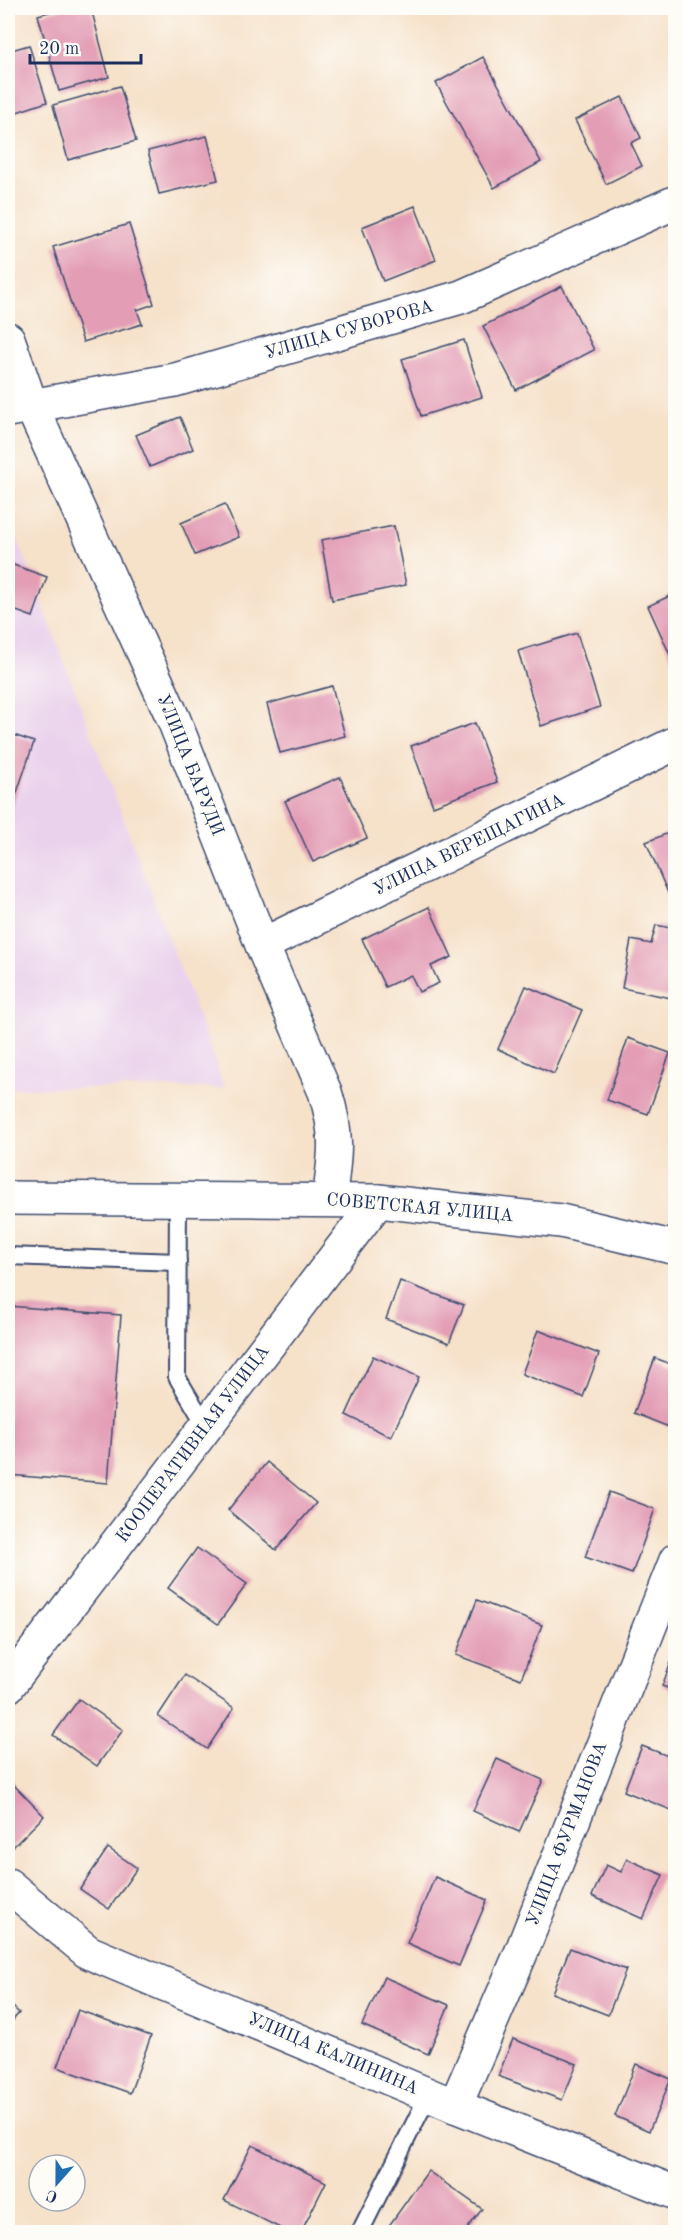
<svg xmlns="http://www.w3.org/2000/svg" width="683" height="2240" font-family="'Old Standard TT',serif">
	<rect width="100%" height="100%" fill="#fdfcf7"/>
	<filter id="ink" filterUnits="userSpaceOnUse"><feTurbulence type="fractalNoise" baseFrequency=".0167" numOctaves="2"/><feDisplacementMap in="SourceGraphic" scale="12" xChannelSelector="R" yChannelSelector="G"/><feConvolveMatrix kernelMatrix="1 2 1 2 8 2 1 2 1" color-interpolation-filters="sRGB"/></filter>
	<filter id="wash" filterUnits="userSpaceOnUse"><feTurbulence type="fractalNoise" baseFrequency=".008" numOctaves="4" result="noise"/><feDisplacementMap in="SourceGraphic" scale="24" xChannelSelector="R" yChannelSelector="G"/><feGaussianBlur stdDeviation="1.35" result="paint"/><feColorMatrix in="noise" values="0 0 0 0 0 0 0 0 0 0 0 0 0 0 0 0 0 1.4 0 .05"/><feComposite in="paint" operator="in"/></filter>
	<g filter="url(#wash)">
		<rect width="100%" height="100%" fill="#f6e1c9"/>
		<!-- built -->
		<polygon fill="#ead1ec" points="8,513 225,1088 8,1088"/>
		<g id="blocks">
			<!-- building -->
			<g fill="#e39eb6">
				<polygon points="64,8 91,8 109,77 59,91 38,15"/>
				<polygon points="29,45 47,102 8,115 8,51"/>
				<polygon points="483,57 541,162 494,188 436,83"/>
				<polygon points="120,86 136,141 68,160 53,105"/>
				<polygon points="622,97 641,138 631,143 642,166 606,184 575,120"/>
				<polygon points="207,136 218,180 159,194 148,151"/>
				<polygon points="415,206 436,260 383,281 362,227"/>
				<polygon points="129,224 154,304 137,310 142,324 83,342 53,247"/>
				<polygon points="562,286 594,350 516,390 483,326"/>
				<polygon points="464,340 482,397 421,416 402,359"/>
				<polygon points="180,417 193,449 150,467 136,435"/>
				<polygon points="225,504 239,537 195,555 181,523"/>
				<polygon points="394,526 406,585 332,600 321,540"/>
				<polygon points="8,563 47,577 33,617 8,608"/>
				<polygon points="676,593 676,668 648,606"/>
				<polygon points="577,633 600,707 541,726 518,651"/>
				<polygon points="332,686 345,736 280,753 267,704"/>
				<polygon points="475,723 497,782 433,806 411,746"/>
				<polygon points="8,733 34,742 8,819"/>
				<polygon points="340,777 367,838 313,862 285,801"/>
				<polygon points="676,830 676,906 674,907 646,842"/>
				<polygon points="429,907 452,957 431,966 439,983 419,992 411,975 385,987 362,939"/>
				<polygon points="656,925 676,929 676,999 622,988 631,940 651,944"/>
				<polygon points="526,986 582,1010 554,1074 498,1049"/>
				<polygon points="628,1038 670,1053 648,1114 607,1100"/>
				<polygon points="400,1281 464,1305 449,1343 386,1319"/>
				<polygon points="8,1306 121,1315 108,1483 8,1475"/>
				<polygon points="538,1330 599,1354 583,1397 522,1374"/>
				<polygon points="373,1356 419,1377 391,1437 346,1415"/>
				<polygon points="655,1358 676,1366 676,1430 634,1413"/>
				<polygon points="267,1462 316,1503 276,1550 228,1510"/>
				<polygon points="609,1492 655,1509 632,1574 585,1557"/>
				<polygon points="197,1548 247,1584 218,1624 168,1588"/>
				<polygon points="477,1600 542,1625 521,1679 456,1655"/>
				<polygon points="675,1652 676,1652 676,1691 662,1686"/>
				<polygon points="185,1675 234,1708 207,1749 158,1716"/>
				<polygon points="79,1699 123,1730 97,1766 53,1735"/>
				<polygon points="642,1746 676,1759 676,1812 624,1791"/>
				<polygon points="497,1759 543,1780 519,1832 473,1811"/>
				<polygon points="10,1781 44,1816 11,1849 8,1846 8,1784"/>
				<polygon points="108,1848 137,1868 109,1909 80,1889"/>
				<polygon points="627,1859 663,1875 643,1919 592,1896 606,1865 621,1872"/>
				<polygon points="435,1877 487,1900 459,1966 407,1943"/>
				<polygon points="570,1948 626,1970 608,2015 552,1993"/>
				<polygon points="384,1977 449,2005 428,2054 362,2025"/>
				<polygon points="8,2002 19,2013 8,2026"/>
				<polygon points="78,2010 151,2036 130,2093 57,2067"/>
				<polygon points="513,2039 577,2064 562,2100 498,2076"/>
				<polygon points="636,2064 671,2079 649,2131 615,2116"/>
				<polygon points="252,2145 326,2182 301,2232 288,2232 224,2200"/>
				<polygon points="428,2171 482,2209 465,2232 395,2232 388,2227"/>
			</g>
		</g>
	</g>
	<g filter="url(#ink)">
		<use href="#blocks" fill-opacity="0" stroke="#3c4a6e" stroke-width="1.5"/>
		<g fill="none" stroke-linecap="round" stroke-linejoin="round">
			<defs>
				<g id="service">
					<polyline points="178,1198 177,1377 206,1426"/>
					<polyline points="8,1256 178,1262"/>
					<polyline points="360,2232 429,2094"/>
				</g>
				<g id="minor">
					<path d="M8,339L31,405L174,720L262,945L325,1092C339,1136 335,1156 329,1200"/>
					<polyline points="8,410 175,380 461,297 676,202"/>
					<polyline points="262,945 676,743"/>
					<polyline points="8,1686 378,1201"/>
					<polyline points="8,1885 88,1952 455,2106 676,2193"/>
					<polyline points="455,2106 521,1953 676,1560"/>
				</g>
				<polyline id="primary" points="8,1198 378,1201 561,1221 676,1248"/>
			</defs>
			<!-- service casing -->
			<use href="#service" stroke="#3c4a6e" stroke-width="20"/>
			<!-- minor casing -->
			<use href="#minor" stroke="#3c4a6e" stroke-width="36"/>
			<!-- primary casing -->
			<use href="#primary" stroke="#3c4a6e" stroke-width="36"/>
			<!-- service -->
			<use href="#service" stroke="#fff" stroke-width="16"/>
			<!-- minor -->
			<use href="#minor" stroke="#fff" stroke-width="33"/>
			<!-- primary -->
			<use href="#primary" stroke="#fff" stroke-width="33"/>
		</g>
	</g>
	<g text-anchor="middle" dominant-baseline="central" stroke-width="6" stroke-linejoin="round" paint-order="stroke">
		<!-- street labels -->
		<g font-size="18" fill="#1b2f5e" stroke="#fdfcf7">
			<text transform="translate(349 330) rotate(-16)">УЛИЦА СУВОРОВА</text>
			<text transform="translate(190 765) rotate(68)">УЛИЦА БАРУДИ</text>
			<text transform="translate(469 845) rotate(-26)">УЛИЦА ВЕРЕЩАГИНА</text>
			<text transform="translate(420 1208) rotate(5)">СОВЕТСКАЯ УЛИЦА</text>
			<text transform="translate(193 1444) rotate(-53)">КООПЕРАТИВНАЯ УЛИЦА</text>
			<text transform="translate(567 1834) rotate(-69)">УЛИЦА ФУРМАНОВА</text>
			<text transform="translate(333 2054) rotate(23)">УЛИЦА КАЛИНИНА</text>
		</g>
	</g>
	<!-- margin -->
	<rect width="683" height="2240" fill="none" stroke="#fdfcf7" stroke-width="30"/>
	<!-- north arrow -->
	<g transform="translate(57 2183) rotate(201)"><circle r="28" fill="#fdfcf7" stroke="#a3aaba" stroke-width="1.5"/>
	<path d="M0-4.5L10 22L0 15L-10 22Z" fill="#1f6fb2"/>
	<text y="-9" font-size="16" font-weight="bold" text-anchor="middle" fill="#1b2f5e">С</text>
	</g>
	<!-- scale -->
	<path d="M30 54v9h111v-9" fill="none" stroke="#1b2f5e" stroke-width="3"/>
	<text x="39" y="54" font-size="18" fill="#1b2f5e" stroke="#fdfcf7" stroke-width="4.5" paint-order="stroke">20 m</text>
</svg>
